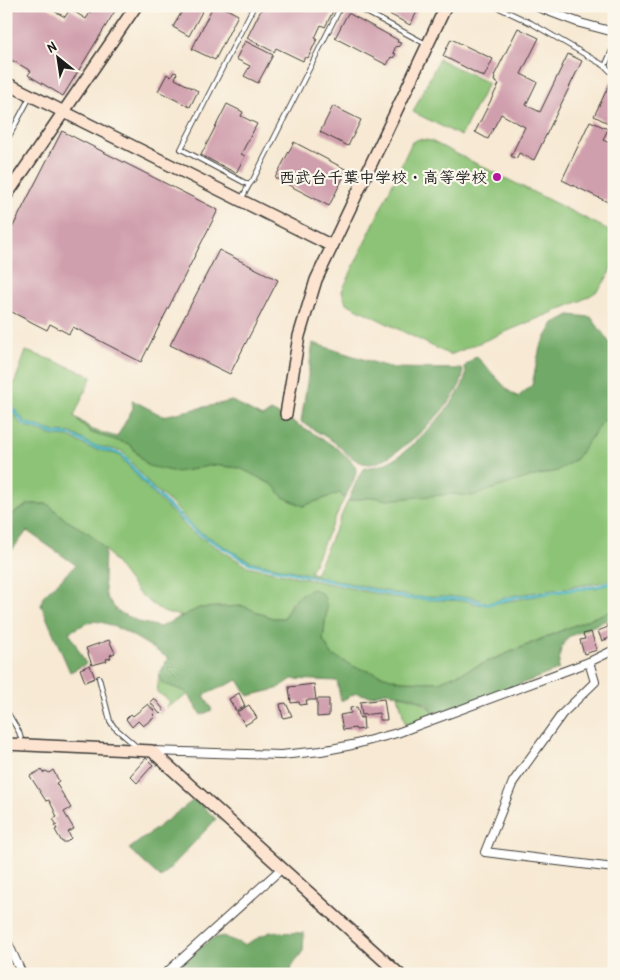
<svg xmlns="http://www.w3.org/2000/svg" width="620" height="980" font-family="'Patrick Hand','Klee One',sans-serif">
	<rect width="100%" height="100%" fill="#fbf7ec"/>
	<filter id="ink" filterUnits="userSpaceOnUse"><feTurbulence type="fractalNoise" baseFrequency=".02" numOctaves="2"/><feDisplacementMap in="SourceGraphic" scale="10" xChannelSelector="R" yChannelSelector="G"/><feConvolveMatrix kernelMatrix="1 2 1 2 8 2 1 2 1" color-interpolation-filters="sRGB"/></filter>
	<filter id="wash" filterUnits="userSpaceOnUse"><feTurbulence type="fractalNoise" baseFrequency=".0096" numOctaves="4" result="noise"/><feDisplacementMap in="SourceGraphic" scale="20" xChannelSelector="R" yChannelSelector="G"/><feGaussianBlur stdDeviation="1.12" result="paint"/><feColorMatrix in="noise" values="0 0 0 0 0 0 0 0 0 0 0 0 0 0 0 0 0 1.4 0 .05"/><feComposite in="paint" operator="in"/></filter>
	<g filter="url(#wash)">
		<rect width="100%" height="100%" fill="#f7e9d3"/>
		<!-- green -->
		<g fill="#8cc376" stroke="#547049">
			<polygon points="439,59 488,83 461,136 413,112"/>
			<path d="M419,139L431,141L607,229C620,246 613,272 600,288C595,294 587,297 580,301L450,355L346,303L342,291L412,142Z"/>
			<polygon points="26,351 52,360 92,376 74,416 91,433 129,444 148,466 189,470 212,465 240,468 273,485 284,497 303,506 340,493 344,499 310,572 315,574 348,501 373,497 385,499 452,494 472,496 526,478 557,471 576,459 602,422 609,418 614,419 614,579 599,583 510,596 488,603 472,597 414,597 399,594 249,561 195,529 173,505 151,486 122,451 92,445 72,433 56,432 25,422 6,398 6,380 14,384"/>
			<polygon points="6,404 22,425 54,436 69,437 90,448 119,455 149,490 192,532 247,566 401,599 468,601 476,604 488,605 568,590 596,588 614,583 614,610 562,630 439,682 401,681 355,667 332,655 323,641 327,606 302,593 291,603 284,618 272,618 243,606 199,608 182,616 163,612 139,594 105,549 90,534 66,520 48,504 29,504 6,518"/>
			<polygon points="159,675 163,683 186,692 189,694 166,708 170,701 157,692"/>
			<path d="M398,695C416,698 424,701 436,716L406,727Z"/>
		</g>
		<!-- forest -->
		<g fill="#71a967" stroke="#466242">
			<path d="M569,315L591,317L612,346L614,345V419H609L602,422L576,459L557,471L526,478L472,496L452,494L387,500L373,497L348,501C352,493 358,475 363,470C367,466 373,467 378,466C384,464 390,461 396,458C413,447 477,386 464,367L476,356L509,391L518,397L532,385L540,347L554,323Z"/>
			<path d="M313,343L391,368L462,369C472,391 393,465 369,464C352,463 343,448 331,440C321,434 311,428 301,422Z"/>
			<path d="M132,400L163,416L232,401L262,417L271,411C287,419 355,452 356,470C356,479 348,491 344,499L340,493L303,506L283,497L273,485L240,468L212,465L189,470L176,472L148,466L129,444L91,433L74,416L93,430L117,437L133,408Z"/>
			<path d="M29,504H48L66,520L90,534L105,549L104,580L106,596L117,611L139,622L160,627L199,608L243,606L272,618H284C291,603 298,594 313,589L323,594L327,606L323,640L332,655L355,667L401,681L439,682L592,618L614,610V617L568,637L561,648L558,670L436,716L427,704L412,697L386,692L370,696L356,693L341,701L337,681L292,679L277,689L248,696L238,680L204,695L212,710L201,715L186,692L162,683L159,675L168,658C153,648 107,617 91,622C83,624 76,629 69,632L86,664L70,672L41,605L43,596L76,565L27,531L6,558V518Z"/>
			<polygon points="195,799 216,819 161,878 129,849"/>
			<polygon points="270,932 304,933 303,951 292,966 291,974 168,974 211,939 223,936 244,945"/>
		</g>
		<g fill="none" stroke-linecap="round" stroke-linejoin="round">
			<!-- stream -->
			<polyline stroke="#49b7c3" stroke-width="3" points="6,402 24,423 55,434 71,435 91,446 121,454 148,486 195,531 249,563 407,598 470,599 481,603 489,604 516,597 599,586 614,582"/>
		</g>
		<g id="blocks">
			<!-- building -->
			<g fill="#d09fad">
				<polygon points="6,6 45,6 65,17 70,9 86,19 94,6 118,6 63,96 28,75 31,71 6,57"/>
				<polygon points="185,6 205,6 189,36 173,27"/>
				<polygon points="213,6 221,6 238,15 215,60 192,49"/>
				<polygon points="263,6 329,6 334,9 325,27 321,25 315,38 317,39 308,58 305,57 303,61 276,48 274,52 247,38"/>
				<polygon points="374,6 420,6 410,25"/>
				<polygon points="348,13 398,40 397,42 401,43 398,47 396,46 393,53 396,54 393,58 391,57 387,65 335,38"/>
				<polygon points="518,28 539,38 521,74 537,82 526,105 540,112 568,54 582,61 534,160 519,153 516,159 511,156 525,127 501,114 488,139 475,132 499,84 494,81 495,77 494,76"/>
				<polygon points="451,39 493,59 484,77 443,56"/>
				<polygon points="245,41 273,55 258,83 244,76 250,66 236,59"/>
				<polygon points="174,72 177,73 175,79 198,91 190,107 158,91 167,74 171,77"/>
				<polygon points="612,79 614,80 614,126 594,116"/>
				<polygon points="227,104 243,112 241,116 257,124 241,154 245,156 236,173 201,155"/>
				<polygon points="333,106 361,120 348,146 320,132"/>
				<polygon points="590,121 608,129 603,140 614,145 614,205 562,180"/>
				<polygon points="62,131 218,210 141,362 73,327 69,334 50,324 47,330 6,309 6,240"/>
				<polygon points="294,142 347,170 329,206 275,178"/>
				<polygon points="219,250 278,280 230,374 170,345"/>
				<polygon points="614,621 614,643 612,637 602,641 598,631 608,627 607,624"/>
				<polygon points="591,632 597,650 584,654 580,640 585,639 583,634"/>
				<polygon points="109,640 115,653 110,655 111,658 106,659 107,661 92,665 86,648"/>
				<polygon points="90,665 95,678 85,682 80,669"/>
				<polygon points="314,684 316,700 306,700 307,704 300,705 299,702 291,703 289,687"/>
				<polygon points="239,693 245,706 236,711 229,699"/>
				<polygon points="154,698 164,710 160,714 150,702"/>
				<polygon points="317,699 329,699 329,716 317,717"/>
				<polygon points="384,699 387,720 380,720 379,713 362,715 360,702"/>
				<polygon points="286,703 292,716 283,718 280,704"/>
				<polygon points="148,704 155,712 153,715 155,717 143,726 138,721 132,727 126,719 131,714 133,716"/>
				<polygon points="249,705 257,718 245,725 237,712"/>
				<polygon points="357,707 360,718 363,717 364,729 356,730 355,728 343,730 340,715 351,713 350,708"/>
				<polygon points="146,758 153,765 137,783 130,776"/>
				<polygon points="41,770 43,773 46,771 49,773 53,770 59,781 56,783 71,808 64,812 74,829 68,832 71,838 67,842 62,842 55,830 57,829 55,826 57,825 53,819 57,817 54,810 49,800 46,801 30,776"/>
			</g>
		</g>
	</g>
	<g filter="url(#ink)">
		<use href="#blocks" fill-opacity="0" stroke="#3d3b37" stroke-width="1"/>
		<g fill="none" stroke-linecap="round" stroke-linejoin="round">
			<defs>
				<g id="lane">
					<polyline points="355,6 426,44"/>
					<polyline points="495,6 531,23 605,66 614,75"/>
					<polyline points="605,66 614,46"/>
					<polyline points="6,142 30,97"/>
					<polyline points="249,185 181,149 254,6"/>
					<polyline points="242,198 249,185 253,180 341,6"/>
					<polyline points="99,678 110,721 114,727 137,747"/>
					<polyline points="6,710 19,732 22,742"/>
				</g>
				<g id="street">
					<polyline points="535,6 580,23 614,32"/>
					<polyline points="589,662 595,682 562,714 513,782 485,852 614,868"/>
					<polyline points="152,751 281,755 321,751 352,745 397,733 589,662 614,650"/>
					<polyline points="6,939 22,974"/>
					<polyline points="165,974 281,869"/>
				</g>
				<g id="secondary">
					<polyline points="6,83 332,246"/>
					<polyline points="6,196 136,6"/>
					<polyline points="286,414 299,336 316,280 446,6"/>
					<polyline points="6,744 152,751 399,974"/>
				</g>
			</defs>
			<!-- lane casing -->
			<use href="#lane" stroke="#3d3b37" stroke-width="6"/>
			<!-- street casing -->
			<use href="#street" stroke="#3d3b37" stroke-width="10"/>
			<!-- secondary casing -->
			<use href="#secondary" stroke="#3d3b37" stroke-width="14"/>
			<!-- lane -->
			<use href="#lane" stroke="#fff" stroke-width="4"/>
			<!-- street -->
			<use href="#street" stroke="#fff" stroke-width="8"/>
			<!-- secondary -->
			<use href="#secondary" stroke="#fde4d1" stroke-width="11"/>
		</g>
	</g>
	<!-- markers -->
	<circle fill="#b5179e" stroke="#fbf7ec" stroke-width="2" cx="497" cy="177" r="5"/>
	<g text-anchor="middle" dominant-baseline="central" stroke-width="4.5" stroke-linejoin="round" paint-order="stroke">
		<!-- poi labels -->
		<g font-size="16" font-weight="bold" fill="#1c1c1c" stroke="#fbf7ec" text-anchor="end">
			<text x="487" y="177">西武台千葉中学校・高等学校</text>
		</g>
	</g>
	<!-- margin -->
	<rect width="620" height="980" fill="none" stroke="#fbf7ec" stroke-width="25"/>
	<!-- north arrow -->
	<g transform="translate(58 58) rotate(330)" stroke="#fbf7ec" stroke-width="4" paint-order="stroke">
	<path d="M0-4L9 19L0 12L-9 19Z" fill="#1c1c1c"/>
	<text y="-8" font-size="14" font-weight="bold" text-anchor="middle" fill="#1c1c1c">N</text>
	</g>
</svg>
